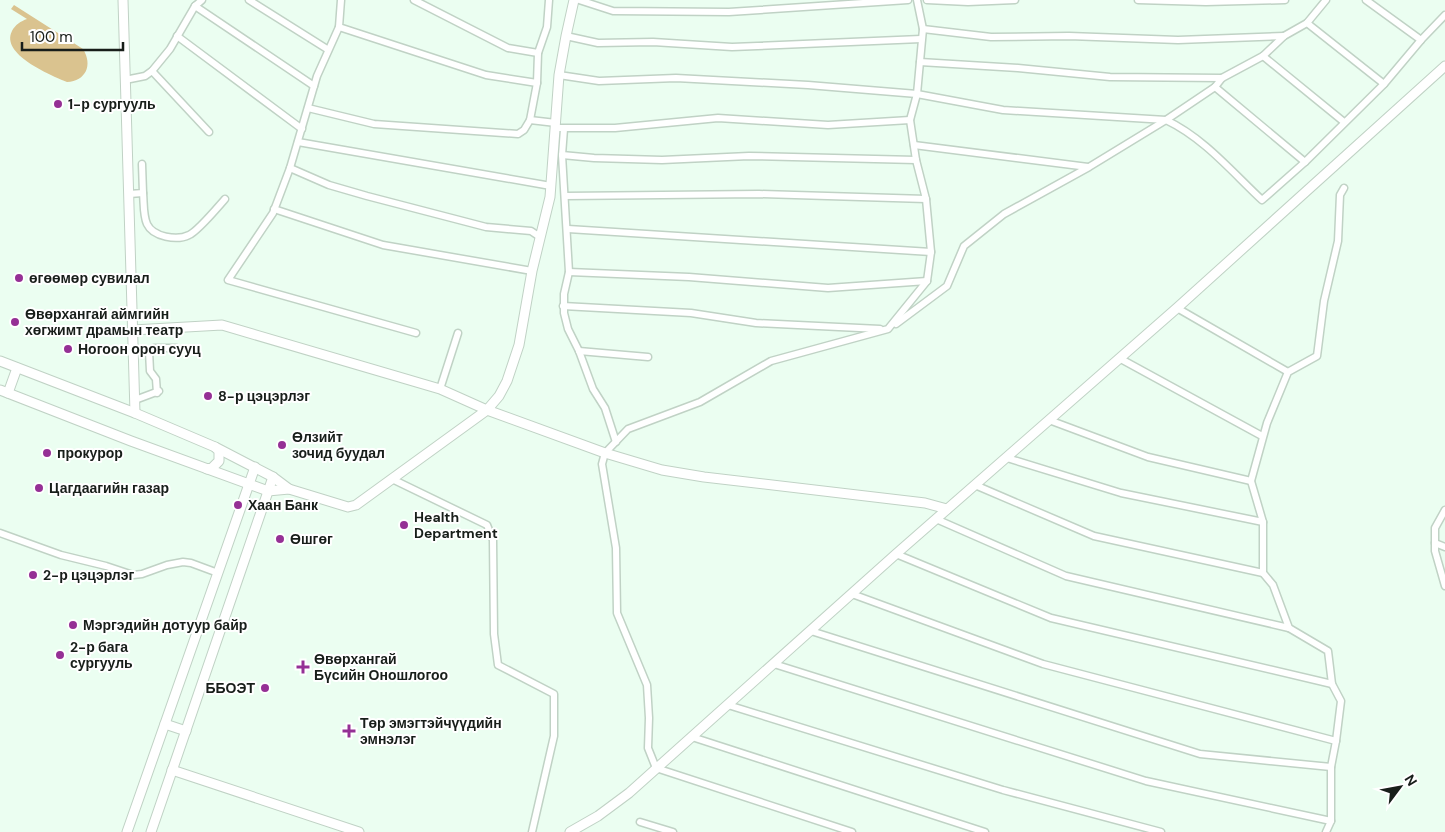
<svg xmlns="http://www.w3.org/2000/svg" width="1445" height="832" font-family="'DM Sans',sans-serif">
	<rect width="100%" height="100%" fill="#ebfef1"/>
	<!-- green -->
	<path fill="#dac38f" d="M14,5L83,49C93,65 86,81 67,82C50,75 0,54 12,31C15,25 21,21 27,19L11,9Z"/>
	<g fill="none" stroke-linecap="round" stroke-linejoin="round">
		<defs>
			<g id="street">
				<polyline points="249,0 327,49"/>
				<polyline points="341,0 339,27 486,75 537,83"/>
				<polyline points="414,0 508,48 538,53"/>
				<polyline points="579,0 613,11 729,12 908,0"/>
				<polyline points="927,0 968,2 1015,0"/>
				<polyline points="1138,0 1206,2 1285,0"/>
				<polyline points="1366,0 1421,40"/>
				<polyline points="195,6 314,86"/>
				<polyline points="1307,23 1384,84"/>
				<polyline points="339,27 317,76 290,168 273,213 228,280 416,333"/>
				<polyline points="923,29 991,37 1069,36 1178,40 1284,36"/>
				<polyline points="177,36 302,129"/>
				<polyline points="566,36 598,43 653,42 732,47 921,39"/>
				<polyline points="1263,56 1344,122"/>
				<polyline points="920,62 1018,68 1110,77 1222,78"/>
				<polyline points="152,71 209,132"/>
				<path d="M559,75L599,81L676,78L808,85L917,94L1003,110L1166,120C1204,138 1232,172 1262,200L1305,162L1384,84L1421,40L1445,15"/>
				<polyline points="125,80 145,76 152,71 170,49 195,6 202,0"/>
				<polyline points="1215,87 1305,162"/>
				<polyline points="308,108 374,124 518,134 524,130 530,120 556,123"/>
				<polyline points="530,120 537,83 538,53 547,27 549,0"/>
				<polyline points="556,128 615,128 718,118 828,125 910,120"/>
				<polyline points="564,129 562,155 569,272 564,294 564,313 568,329 579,351 593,389 605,408 616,442"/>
				<polyline points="298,142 551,186"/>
				<polyline points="914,145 1088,167"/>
				<polyline points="562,155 594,158 662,160 749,156 916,160"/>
				<polyline points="290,168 329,185 367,196 486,227 531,231 540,237"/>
				<path d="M143,193C144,203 143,215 147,224C153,237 177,241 189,235C198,231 217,208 225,199"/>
				<polyline points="129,194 143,193 142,164"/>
				<polyline points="565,196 759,194 926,199"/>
				<polyline points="274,209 383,245 532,271"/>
				<polyline points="568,229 931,252"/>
				<polyline points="569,272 689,277 828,288 927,281"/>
				<polyline points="563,306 691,313 756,323 880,329"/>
				<polyline points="1177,308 1288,372"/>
				<polyline points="896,324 947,286 964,246 1004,214 1089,167 1166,120 1215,87 1222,78 1263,56 1284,36 1307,23 1326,0"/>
				<polyline points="579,351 648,357"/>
				<polyline points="1119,358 1262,436"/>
				<polyline points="440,389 458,333"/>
				<polyline points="157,393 156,379 150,371 149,351 154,348 176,348"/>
				<polyline points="135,400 159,391"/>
				<polyline points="1049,420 1148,457 1251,481"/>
				<polyline points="1007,458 1121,493 1263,522"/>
				<polyline points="392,479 487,525 493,540 494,634 498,665 554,694 554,736 532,832"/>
				<polyline points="975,485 1094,536 1263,573"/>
				<polyline points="1445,510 1435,528 1435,551 1445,586"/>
				<polyline points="936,519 1066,576 1289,628"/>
				<polyline points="0,533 61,555 106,566 133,575 142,574 167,565 183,562 191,563 218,573"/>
				<polyline points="1435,543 1445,547"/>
				<polyline points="896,554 1051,618 1332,684"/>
				<polyline points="852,594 1043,664 1336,741"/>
				<polyline points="811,631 1200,754 1331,767"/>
				<polyline points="774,664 1146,781 1331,821"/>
				<polyline points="728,705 1003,790 1161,832"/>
				<polyline points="692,737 985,832"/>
				<polyline points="640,822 673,832"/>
				<polyline points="852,832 656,768 648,748 649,718 647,685 617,613 616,548 602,464 605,453 628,429 700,402 771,361 888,329 927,281 931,252 926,199 916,160 910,120 917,94 923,29 917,0"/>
				<polyline points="1326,832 1331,821 1331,767 1336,741 1341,701 1332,684 1328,651 1289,628 1273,585 1263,573 1263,522 1251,481 1267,423 1288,372 1317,356 1324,301 1338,241 1340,195 1344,188"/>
			</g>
			<g id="secondary">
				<polyline points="123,0 135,413"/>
				<polyline points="133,330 222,325 440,389 487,410 605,453 662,470 704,477 925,503 947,509"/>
				<polyline points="0,361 135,413 215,447 273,477 289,489 348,507 356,505 487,410 499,396 507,381 519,345 532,271 550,197 559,75 566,36 574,0"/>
				<polyline points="0,390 131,441 268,491 289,489"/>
				<polyline points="8,393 17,368"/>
				<polyline points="207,469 212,468 219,461 219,451 215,447"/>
				<polyline points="165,724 186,731"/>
				<polyline points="172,770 359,832"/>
				<polyline points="127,832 255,467"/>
				<polyline points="151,832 273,477"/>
				<polyline points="570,832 598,816 629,793 896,554 1177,308 1445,66"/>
			</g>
		</defs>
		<!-- street casing -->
		<use href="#street" stroke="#c0d2c5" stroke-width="9"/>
		<!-- secondary casing -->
		<use href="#secondary" stroke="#c0d2c5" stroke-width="11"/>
		<!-- street -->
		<use href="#street" stroke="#fff" stroke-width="6"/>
		<!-- secondary -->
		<use href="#secondary" stroke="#fff" stroke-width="9"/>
	</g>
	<!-- markers -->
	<g fill="#953095" stroke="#fff" stroke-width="2">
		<circle cx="58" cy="104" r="5"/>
		<circle cx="19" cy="278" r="5"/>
		<circle cx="15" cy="322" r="5"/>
		<circle cx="68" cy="349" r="5"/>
		<circle cx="208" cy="396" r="5"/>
		<circle cx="282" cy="445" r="5"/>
		<circle cx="47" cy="453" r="5"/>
		<circle cx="39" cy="488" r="5"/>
		<circle cx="238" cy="505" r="5"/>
		<circle cx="404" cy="525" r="5"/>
		<circle cx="280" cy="539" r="5"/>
		<circle cx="33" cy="575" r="5"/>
		<circle cx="73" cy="625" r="5"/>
		<circle cx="60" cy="655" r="5"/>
		<path d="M300.5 659.5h5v5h5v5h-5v5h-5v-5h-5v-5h5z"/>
		<circle cx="265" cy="688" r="5"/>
		<path d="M346.5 723.5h5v5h5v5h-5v5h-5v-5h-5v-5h5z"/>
	</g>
	<g text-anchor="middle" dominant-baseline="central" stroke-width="4" stroke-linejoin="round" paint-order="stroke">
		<!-- poi labels -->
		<g font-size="14" font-weight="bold" fill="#181e1a" stroke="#fff" text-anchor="start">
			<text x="68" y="104">1-р сургууль</text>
			<text x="29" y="278">өгөөмөр сувилал</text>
			<text x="25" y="314">Өвөрхангай аймгийн<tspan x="25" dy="16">хөгжимт драмын театр</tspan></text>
			<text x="78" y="349">Ногоон орон сууц</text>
			<text x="218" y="396">8-р цэцэрлэг</text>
			<text x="292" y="437">Өлзийт<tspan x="292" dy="16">зочид буудал</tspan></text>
			<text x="57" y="453">прокурор</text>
			<text x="49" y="488">Цагдаагийн газар</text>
			<text x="248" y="505">Хаан Банк</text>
			<text x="414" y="517">Health<tspan x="414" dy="16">Department</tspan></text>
			<text x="290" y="539">Өшгөг</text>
			<text x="43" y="575">2-р цэцэрлэг</text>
			<text x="83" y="625">Мэргэдийн дотуур байр</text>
			<text x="70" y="647">2-р бага<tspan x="70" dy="16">сургууль</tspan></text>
			<text x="314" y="659">Өвөрхангай<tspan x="314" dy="16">Бүсийн Оношлогоо</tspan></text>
			<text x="255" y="688" text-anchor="end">ББОЭТ</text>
			<text x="360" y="723">Төр эмэгтэйчүүдийн<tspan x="360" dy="16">эмнэлэг</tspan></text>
		</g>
	</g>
	<!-- north arrow -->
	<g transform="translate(1400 787) rotate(58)" stroke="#ffffff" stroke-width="4" paint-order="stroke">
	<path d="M0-4L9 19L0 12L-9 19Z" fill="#181e1a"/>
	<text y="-8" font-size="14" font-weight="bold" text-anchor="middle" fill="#181e1a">N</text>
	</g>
	<!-- scale -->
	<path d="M22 42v8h101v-8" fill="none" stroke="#181e1a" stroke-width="2.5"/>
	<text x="30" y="42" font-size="15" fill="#181e1a" stroke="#ffffff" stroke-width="4" paint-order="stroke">100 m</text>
</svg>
